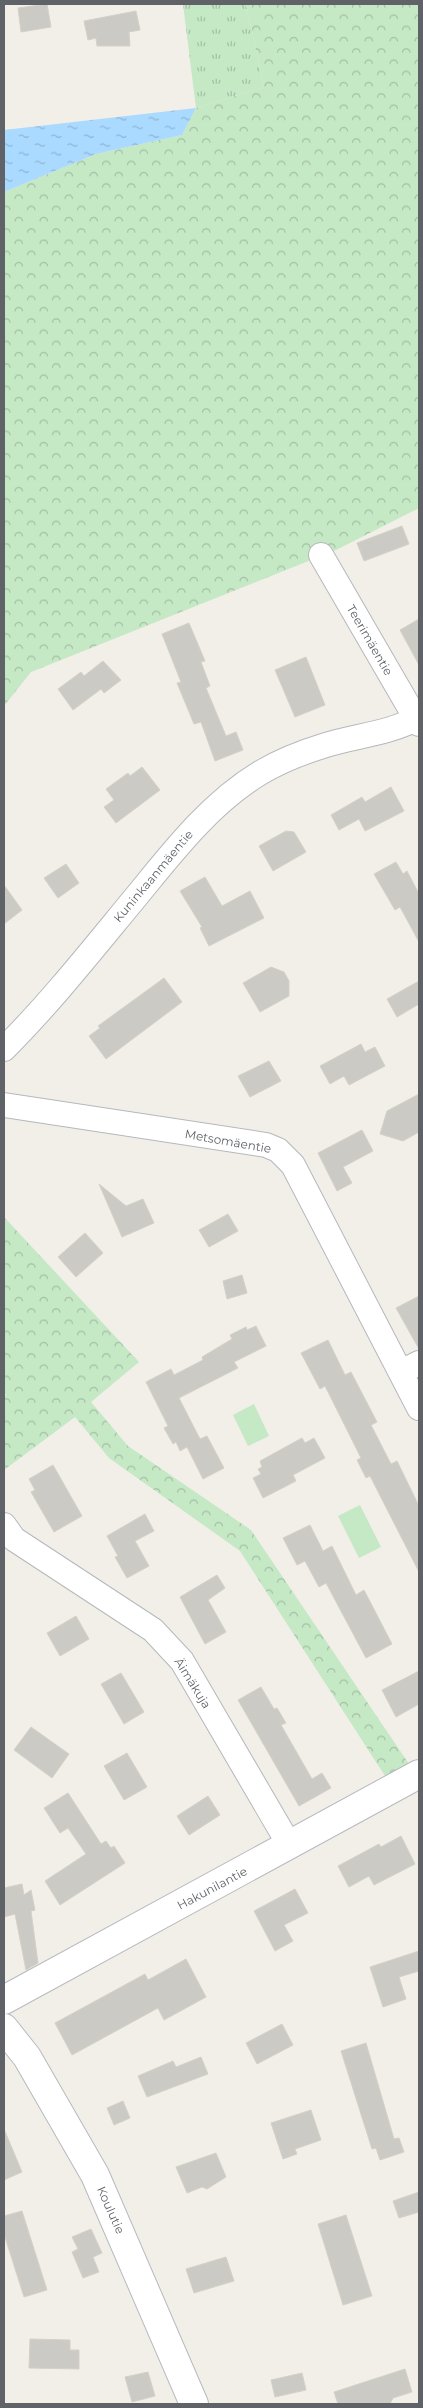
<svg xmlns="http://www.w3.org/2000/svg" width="423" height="2408" font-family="Montserrat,sans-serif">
	<defs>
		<pattern id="grass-tufts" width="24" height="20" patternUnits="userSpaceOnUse" patternTransform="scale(1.25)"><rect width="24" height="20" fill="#c5e8c5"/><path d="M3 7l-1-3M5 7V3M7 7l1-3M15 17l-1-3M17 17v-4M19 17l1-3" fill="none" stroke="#a3c0a4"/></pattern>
		<pattern id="forest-crowns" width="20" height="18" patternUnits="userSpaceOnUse" patternTransform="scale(1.25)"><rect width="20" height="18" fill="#c5e8c5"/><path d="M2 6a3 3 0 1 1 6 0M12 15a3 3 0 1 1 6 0" fill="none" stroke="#a3c0a4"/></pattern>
		<pattern id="water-ripples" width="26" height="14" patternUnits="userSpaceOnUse" patternTransform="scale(1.25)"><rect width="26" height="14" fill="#aadaff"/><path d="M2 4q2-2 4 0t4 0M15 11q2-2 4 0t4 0" fill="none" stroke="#8eb4d2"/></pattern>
	</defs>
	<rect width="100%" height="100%" fill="#f1efe8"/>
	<!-- grass -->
	<polygon fill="url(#grass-tufts)" points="183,4 246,4 264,87 196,108"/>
	<!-- forest -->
	<g fill="url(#forest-crowns)">
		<polygon points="246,4 419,4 419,508 336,550 31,672 4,706 4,192 96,154 182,135 196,108 264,87"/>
		<polygon points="4,1217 139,1362 91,1402 128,1446 251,1530 409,1764 387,1779 240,1551 109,1458 75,1417 4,1470 4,1398 6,1395 4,1392"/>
	</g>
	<!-- park -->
	<g fill="#c5e8c5">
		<polygon points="254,1404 269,1436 248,1446 233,1415"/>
		<polygon points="360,1505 381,1547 359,1558 338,1516"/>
	</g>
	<!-- water -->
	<polygon fill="url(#water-ripples)" points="196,108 182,135 96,154 4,192 4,130"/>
	<!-- building -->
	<g fill="#cccac5" stroke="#d6d1c6">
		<polygon points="47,4 51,27 21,32 18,8"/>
		<polygon points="136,11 140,30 129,32 130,46 97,46 96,38 88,40 84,21"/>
		<polygon points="402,526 409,544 364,561 357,543"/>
		<polygon points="419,619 419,665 400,630"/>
		<polygon points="189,623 205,661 201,662 210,686 206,688 226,736 236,732 243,750 215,761 201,722 194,724 177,683 181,682 162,634"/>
		<polygon points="306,657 325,705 295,717 275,670"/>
		<polygon points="103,661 121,680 104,693 101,689 73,710 58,689 81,672 84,676"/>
		<polygon points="142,767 160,790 116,823 104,807 114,800 106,789 128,773 130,776"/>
		<polygon points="391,787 404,811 365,831 359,819 339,830 331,815 362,797 365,802"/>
		<polygon points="286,831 294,832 306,852 273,871 259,846"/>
		<polygon points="396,862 403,874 407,871 419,894 419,942 400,907 395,910 374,874"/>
		<polygon points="66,864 79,883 58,898 44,878"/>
		<polygon points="205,877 222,906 250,891 264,918 209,946 200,928 202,927 180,891"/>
		<polygon points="4,885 22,910 4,924"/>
		<polygon points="271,967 284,972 289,981 289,996 260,1012 243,983"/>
		<polygon points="164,978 182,1002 106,1059 89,1036 100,1028 98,1026"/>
		<polygon points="419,981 419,1004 397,1017 387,999"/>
		<polygon points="361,1044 365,1052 375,1047 385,1066 349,1085 344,1076 330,1084 320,1066"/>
		<polygon points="269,1061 281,1081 250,1097 238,1076"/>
		<polygon points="419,1094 419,1132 403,1141 380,1134 387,1111"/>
		<polygon points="362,1130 373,1151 343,1167 352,1183 337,1191 318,1153"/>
		<polygon points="99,1184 126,1206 143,1199 154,1223 122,1237"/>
		<polygon points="228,1214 238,1231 209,1247 199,1230"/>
		<polygon points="85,1233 103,1253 76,1277 58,1257"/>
		<polygon points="242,1275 247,1293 227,1299 223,1281"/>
		<polygon points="419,1296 419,1349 396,1308"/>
		<polygon points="256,1326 266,1346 234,1362 238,1368 179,1398 200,1439 207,1436 224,1468 203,1479 187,1447 180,1451 176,1442 173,1444 164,1428 168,1426 146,1382 171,1369 174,1375 203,1360 202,1357 232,1339 230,1335 246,1327 247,1330"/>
		<polygon points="328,1340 345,1375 351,1372 377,1422 371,1425 391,1464 397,1461 419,1506 419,1572 370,1476 366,1478 357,1460 361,1458 325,1386 320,1389 301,1353"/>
		<polygon points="302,1438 305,1443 314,1438 325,1458 293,1475 296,1481 263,1498 253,1478 261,1474 258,1469 262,1467 260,1461"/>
		<polygon points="53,1465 82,1516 54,1532 31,1492 35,1490 29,1479"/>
		<polygon points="145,1514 154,1531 135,1541 149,1566 127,1578 115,1557 118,1556 107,1536"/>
		<polygon points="310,1525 323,1551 332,1546 356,1595 364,1590 392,1644 366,1658 326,1583 319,1587 305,1561 297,1565 283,1538"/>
		<polygon points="217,1575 225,1588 208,1600 226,1632 205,1644 180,1597"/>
		<polygon points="76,1616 89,1639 60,1656 47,1633"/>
		<polygon points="419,1671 419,1704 396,1717 382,1690"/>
		<polygon points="121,1673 144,1712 124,1724 101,1684"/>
		<polygon points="261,1687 274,1709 277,1708 286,1723 281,1725 312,1779 322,1773 331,1788 299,1806 238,1700"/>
		<polygon points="31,1727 69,1754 52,1778 14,1750"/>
		<polygon points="127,1753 147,1787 124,1800 104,1766"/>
		<polygon points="68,1793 101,1844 106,1841 111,1848 114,1846 125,1863 60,1905 45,1881 86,1854 68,1828 60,1833 44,1808"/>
		<polygon points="208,1796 220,1815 189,1835 177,1816"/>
		<polygon points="401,1836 415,1864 374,1885 369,1876 349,1887 338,1866 379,1844 381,1847"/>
		<polygon points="22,1884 24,1895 31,1890 35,1910 31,1911 38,1963 26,1970 15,1914 4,1917 4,1888"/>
		<polygon points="295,1889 308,1913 284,1925 293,1941 275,1951 254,1911"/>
		<polygon points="419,1951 419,1971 399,1977 406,1999 383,2007 370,1967"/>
		<polygon points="186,1959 206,1997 164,2020 158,2008 72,2055 55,2023 145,1974 148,1980"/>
		<polygon points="282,2024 293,2045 257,2064 246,2043"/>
		<polygon points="366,2043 394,2139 399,2138 404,2152 380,2160 376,2148 372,2149 341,2051"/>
		<polygon points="201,2057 208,2074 147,2097 138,2076 173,2061 176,2067"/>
		<polygon points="123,2101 130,2118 114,2125 107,2108"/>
		<polygon points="311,2110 321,2140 295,2149 297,2154 283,2159 271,2123"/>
		<polygon points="4,2129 22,2172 4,2180"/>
		<polygon points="216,2153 226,2177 207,2189 202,2187 187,2193 176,2167"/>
		<polygon points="419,2192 419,2212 399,2218 393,2201"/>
		<polygon points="22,2211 47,2290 24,2297 4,2234 4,2216"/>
		<polygon points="346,2215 372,2296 343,2305 318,2224"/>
		<polygon points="91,2229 102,2253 93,2257 99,2272 83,2278 72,2252 78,2249 72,2237"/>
		<polygon points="226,2257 234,2281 194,2293 186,2269"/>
		<polygon points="30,2339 70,2340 70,2350 79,2350 79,2369 29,2368"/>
		<polygon points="405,2369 412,2392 393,2398 390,2404 338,2404 334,2392"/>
		<polygon points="148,2372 155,2396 132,2402 125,2377"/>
		<polygon points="302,2373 306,2390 275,2397 271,2380"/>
	</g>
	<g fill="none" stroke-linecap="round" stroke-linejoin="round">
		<defs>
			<g id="street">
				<polyline points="321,555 419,724"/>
				<path d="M4,1049C51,1002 92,950 135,898C172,853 209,804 260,773C280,761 303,752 326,745C358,735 389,734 419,717"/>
				<polyline points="4,1105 266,1145 278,1150 293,1165 419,1408"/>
				<polyline points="401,1372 419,1363"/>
				<polyline points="4,1525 14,1539 153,1630 182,1661 290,1846"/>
			</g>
			<g id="secondary">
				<polyline points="4,2000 419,1774"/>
				<polyline points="4,2028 27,2057 95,2175 194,2404"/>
			</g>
		</defs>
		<!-- street casing -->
		<use href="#street" stroke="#b5b8bc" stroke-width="26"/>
		<!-- secondary casing -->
		<use href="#secondary" stroke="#b6babf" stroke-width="30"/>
		<!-- street -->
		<use href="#street" stroke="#fff" stroke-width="24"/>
		<!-- secondary -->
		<use href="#secondary" stroke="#fff" stroke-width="28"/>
	</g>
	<g text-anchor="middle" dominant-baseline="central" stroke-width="5" stroke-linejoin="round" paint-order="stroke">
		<!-- street labels -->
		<g font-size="12" fill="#5f6368" stroke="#fff">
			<text transform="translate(370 640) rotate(60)">Teerimäentie</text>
			<text transform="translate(153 876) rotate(-50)">Kuninkaanmäentie</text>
			<text transform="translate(228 1141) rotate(10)">Metsomäentie</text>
			<text transform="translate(193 1683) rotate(58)">Äimäkuja</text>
			<text transform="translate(212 1888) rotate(-28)">Hakunilantie</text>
			<text transform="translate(111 2210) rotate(66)">Koulutie</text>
		</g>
	</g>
	<!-- border -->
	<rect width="423" height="2408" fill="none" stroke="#5f6368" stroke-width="10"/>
</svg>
